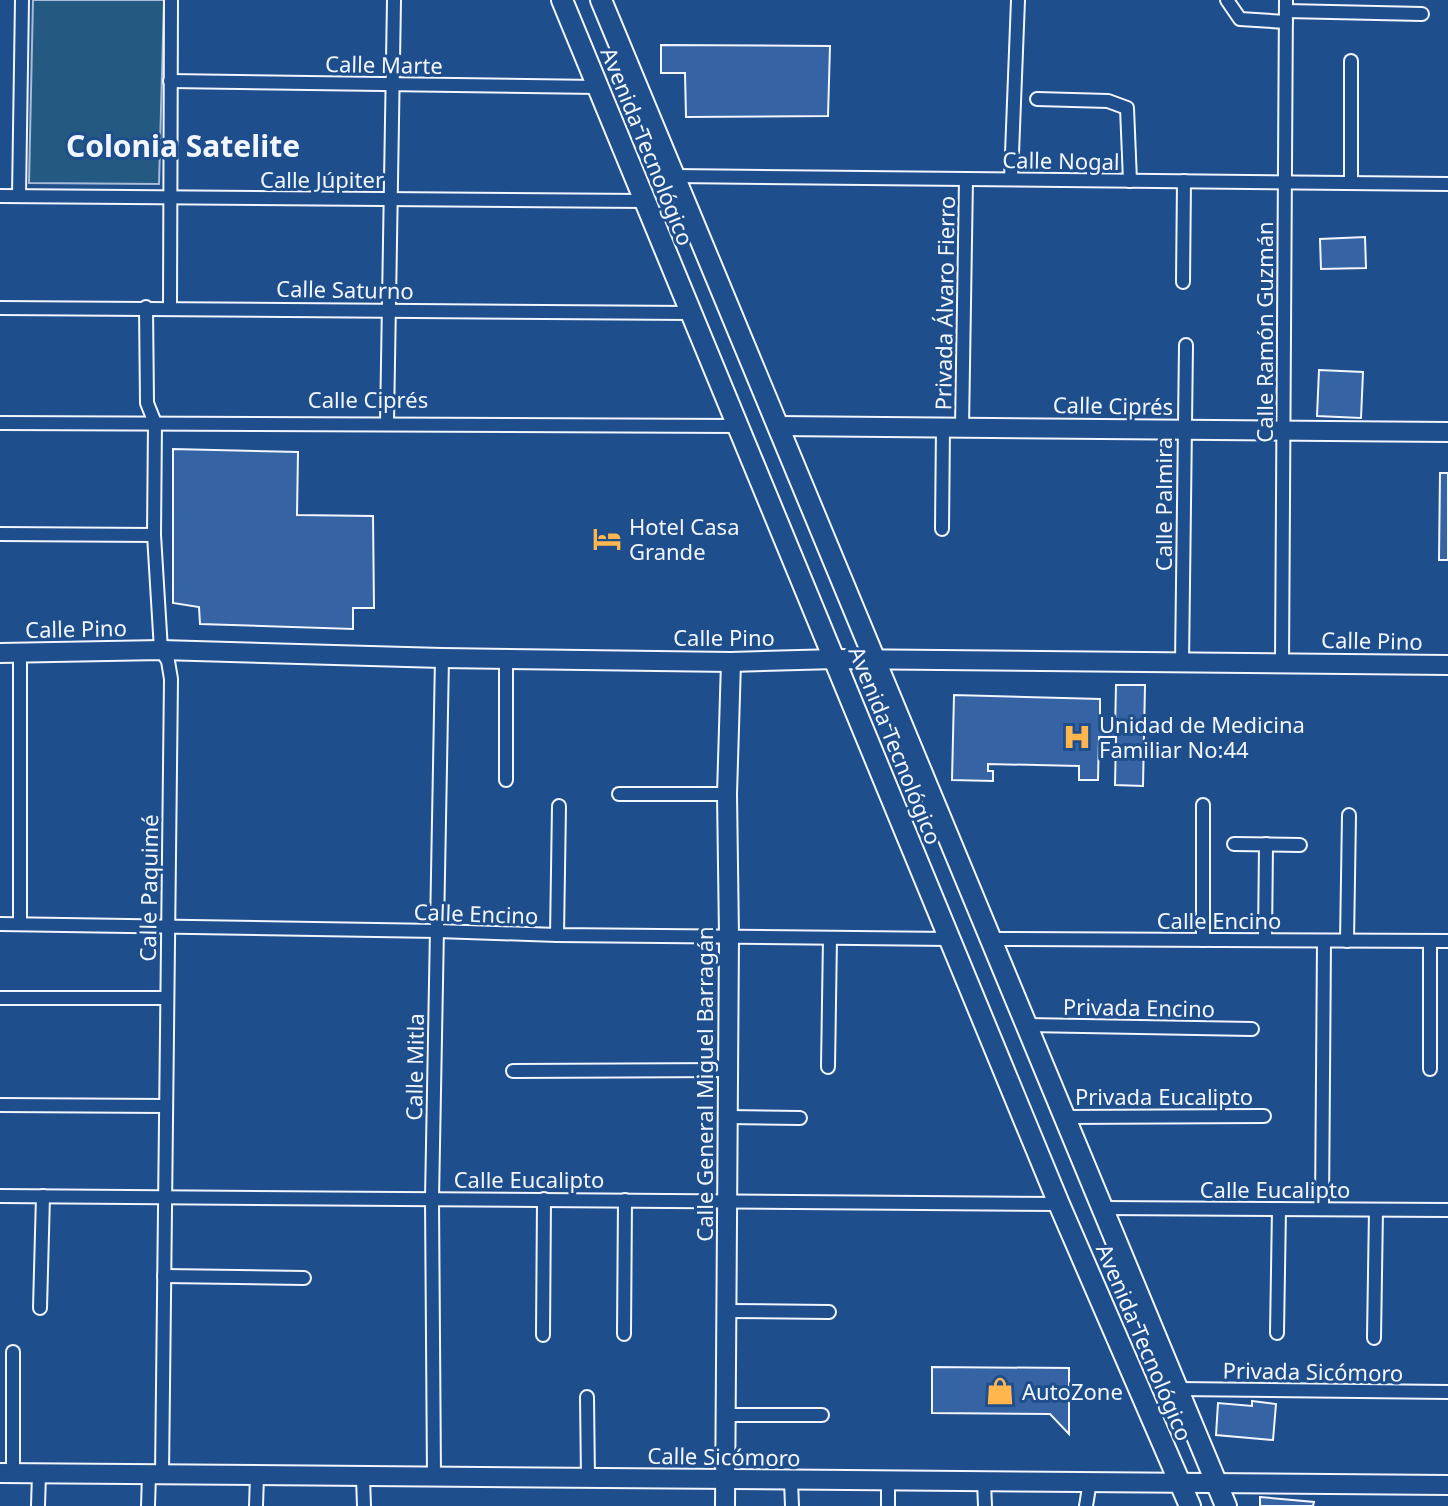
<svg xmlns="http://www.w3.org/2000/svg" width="1448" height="1506" font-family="'Noto Sans',sans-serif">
	<rect width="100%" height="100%" fill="#1f4e8c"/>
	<!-- green -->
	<polygon fill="#245a82" stroke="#a8bbd7" stroke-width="2" points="33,0 164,0 159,184 29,183"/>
	<!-- building -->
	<g fill="#3563a3" stroke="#f2f6ff" stroke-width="2">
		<polygon points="661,45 830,46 828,116 686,117 685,73 661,73"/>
		<polygon points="1365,237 1366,268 1321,269 1320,239"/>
		<polygon points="1319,370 1363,372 1361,418 1317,416"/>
		<polygon points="173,449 298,452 297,515 373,516 374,608 353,608 353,629 200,624 199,607 173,603"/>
		<polygon points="1440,473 1448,473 1448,560 1439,560"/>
		<polygon points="1116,685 1145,685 1143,786 1115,785 1116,737 1099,737 1098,780 1079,780 1079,766 988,764 988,771 993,771 993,781 952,780 954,695 1100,699 1100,731 1115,732"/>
		<polygon points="932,1367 1069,1368 1069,1434 1050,1414 932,1413"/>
		<polygon points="1252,1401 1276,1404 1273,1440 1216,1435 1218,1403 1252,1406"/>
		<polygon points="1260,1497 1314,1502 1313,1506 1260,1506"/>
	</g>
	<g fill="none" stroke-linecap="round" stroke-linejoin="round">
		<defs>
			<g id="street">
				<polyline points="1227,0 1240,19 1286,22"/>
				<polyline points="1286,11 1422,14"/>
				<polyline points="1351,61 1351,183"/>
				<polyline points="170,81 598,87"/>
				<polyline points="1037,99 1108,101 1127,108 1130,181"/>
				<polyline points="674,176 1448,184"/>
				<polyline points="1011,179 1018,0"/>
				<polyline points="0,196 644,201"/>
				<polyline points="19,196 22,0"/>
				<polyline points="1183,282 1184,181"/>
				<polyline points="146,307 147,403 155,423 154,535 161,650 168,661 171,679 162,1475"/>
				<polyline points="0,308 690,313"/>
				<polyline points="170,308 171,0"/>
				<polyline points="0,423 736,426"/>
				<polyline points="387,423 394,0"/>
				<polyline points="962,427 966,179"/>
				<polyline points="942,529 943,427"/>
				<polyline points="0,534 154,535"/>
				<polyline points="506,659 506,780"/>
				<polyline points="1182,663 1186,345"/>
				<polyline points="1282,663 1286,0"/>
				<polyline points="619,794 727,794"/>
				<polyline points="1234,844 1300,845"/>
				<polyline points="0,924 437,931 557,935 950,939"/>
				<polyline points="20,924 20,653"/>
				<polyline points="557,935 559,806"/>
				<polyline points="991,939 1448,941"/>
				<polyline points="1203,940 1203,805"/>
				<polyline points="1265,940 1266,844"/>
				<polyline points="1347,941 1349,815"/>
				<polyline points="0,998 167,998"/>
				<polyline points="1027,1025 1252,1029"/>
				<polyline points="828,1067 830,938"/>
				<polyline points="1430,1069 1430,941"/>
				<polyline points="513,1071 729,1070"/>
				<polyline points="0,1105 166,1106"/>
				<polyline points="728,1117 800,1118"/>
				<polyline points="1064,1117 1264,1116"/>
				<polyline points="0,1196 1059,1204"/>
				<polyline points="1102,1208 1448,1210"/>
				<polyline points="1322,1209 1324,941"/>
				<polyline points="164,1276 304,1278"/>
				<polyline points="40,1308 43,1196"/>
				<polyline points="727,1311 829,1312"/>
				<polyline points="1277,1333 1279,1209"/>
				<polyline points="624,1334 625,1200"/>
				<polyline points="543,1335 544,1199"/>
				<polyline points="1374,1338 1376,1210"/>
				<polyline points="13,1352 13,1473"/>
				<polyline points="1177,1389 1448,1392"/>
				<polyline points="587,1397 588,1479"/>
				<polyline points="726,1415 822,1415"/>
				<polyline points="363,1477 364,1506"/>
				<polyline points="434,1477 432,1199 442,658"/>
				<polyline points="791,1481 792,1506"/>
				<polyline points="888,1482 888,1506"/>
				<polyline points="984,1482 985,1506"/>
				<polyline points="38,1506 39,1474"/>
				<polyline points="148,1506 149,1475"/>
				<polyline points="256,1506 257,1476"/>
				<polyline points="1086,1506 1090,1481"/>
			</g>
			<g id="secondary">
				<polyline points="778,426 1448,432"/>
				<polyline points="0,653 161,650 442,658 731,662 836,659 1448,665"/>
				<polyline points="0,1473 1448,1485"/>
				<polyline points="725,1506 729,936 727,794 731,662"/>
			</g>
			<g id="primary">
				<polyline points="562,0 1059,1204 1190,1506"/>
				<polyline points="601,0 1226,1506"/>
			</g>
		</defs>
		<!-- street casing -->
		<use href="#street" stroke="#f2f6ff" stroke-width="16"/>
		<!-- secondary casing -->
		<use href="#secondary" stroke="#f2f6ff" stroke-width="22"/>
		<!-- primary casing -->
		<use href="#primary" stroke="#f2f6ff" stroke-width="24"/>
		<!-- street -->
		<use href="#street" stroke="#1f4e8c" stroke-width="12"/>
		<!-- secondary -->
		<use href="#secondary" stroke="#1f4e8c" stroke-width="18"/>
		<!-- primary -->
		<use href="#primary" stroke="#1f4e8c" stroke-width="20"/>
	</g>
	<!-- icons -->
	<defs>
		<symbol id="hotel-bare" viewBox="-9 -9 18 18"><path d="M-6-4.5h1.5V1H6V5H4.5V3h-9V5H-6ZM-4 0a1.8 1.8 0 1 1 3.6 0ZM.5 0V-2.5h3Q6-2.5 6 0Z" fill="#ffb74d" stroke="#1f4e8c" stroke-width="2.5" paint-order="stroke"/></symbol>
		<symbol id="hospital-bare" viewBox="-9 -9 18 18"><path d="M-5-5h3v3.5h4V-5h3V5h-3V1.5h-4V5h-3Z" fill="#ffb74d" stroke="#1f4e8c" stroke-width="2.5" paint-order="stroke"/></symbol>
		<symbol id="shop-bare" viewBox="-9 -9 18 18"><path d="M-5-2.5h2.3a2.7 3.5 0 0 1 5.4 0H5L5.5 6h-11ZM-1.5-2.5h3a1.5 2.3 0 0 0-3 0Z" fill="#ffb74d" stroke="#1f4e8c" stroke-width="2.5" paint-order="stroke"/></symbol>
	</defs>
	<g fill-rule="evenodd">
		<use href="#hotel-bare" x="587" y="519" width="40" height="40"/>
		<use href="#hospital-bare" x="1057" y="717" width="40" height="40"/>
		<use href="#shop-bare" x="980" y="1371" width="40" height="40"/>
	</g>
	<g text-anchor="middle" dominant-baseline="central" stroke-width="6" stroke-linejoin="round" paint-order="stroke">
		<!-- street labels -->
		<g font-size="22" fill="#f2f6ff" stroke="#1f4e8c">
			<text transform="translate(384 64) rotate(1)">Calle Marte</text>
			<text transform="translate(648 146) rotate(68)">Avenida Tecnológico</text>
			<text transform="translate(1061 160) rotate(1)">Calle Nogal</text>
			<text x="322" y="179">Calle Júpiter</text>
			<text transform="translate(345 289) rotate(1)">Calle Saturno</text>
			<text transform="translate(944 303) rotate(-89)">Privada Álvaro Fierro</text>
			<text transform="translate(1264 332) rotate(-90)">Calle Ramón Guzmán</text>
			<text x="368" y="399">Calle Ciprés</text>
			<text transform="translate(1113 405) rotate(1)">Calle Ciprés</text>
			<text transform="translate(1163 504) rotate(-90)">Calle Palmira</text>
			<text transform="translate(76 628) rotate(-1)">Calle Pino</text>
			<text x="724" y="637">Calle Pino</text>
			<text transform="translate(1372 640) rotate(1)">Calle Pino</text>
			<text transform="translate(896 745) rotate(68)">Avenida Tecnológico</text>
			<text transform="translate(148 888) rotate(-89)">Calle Paquimé</text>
			<text transform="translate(476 913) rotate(2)">Calle Encino</text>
			<text x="1219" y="920">Calle Encino</text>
			<text transform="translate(1139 1007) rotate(1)">Privada Encino</text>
			<text transform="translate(414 1067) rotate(-89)">Calle Mitla</text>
			<text transform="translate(704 1084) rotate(-90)">Calle General Miguel Barragán</text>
			<text x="1164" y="1096">Privada Eucalipto</text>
			<text x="529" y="1179">Calle Eucalipto</text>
			<text x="1275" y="1189">Calle Eucalipto</text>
			<text transform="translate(1145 1342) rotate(67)">Avenida Tecnológico</text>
			<text transform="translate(1313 1371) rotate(1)">Privada Sicómoro</text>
			<text transform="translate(724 1456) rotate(1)">Calle Sicómoro</text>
		</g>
		<!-- poi labels -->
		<g font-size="22" fill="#f2f6ff" stroke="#1f4e8c" text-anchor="start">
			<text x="629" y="526">Hotel Casa<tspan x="629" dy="25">Grande</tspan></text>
			<text x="1099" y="724">Unidad de Medicina<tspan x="1099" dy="25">Familiar No:44</tspan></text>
			<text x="1022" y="1391">AutoZone</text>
		</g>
		<!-- district labels -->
		<g font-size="30" font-weight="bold" fill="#f2f6ff" stroke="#1f4e8c">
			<text x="183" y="145">Colonia Satelite</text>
		</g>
	</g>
</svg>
